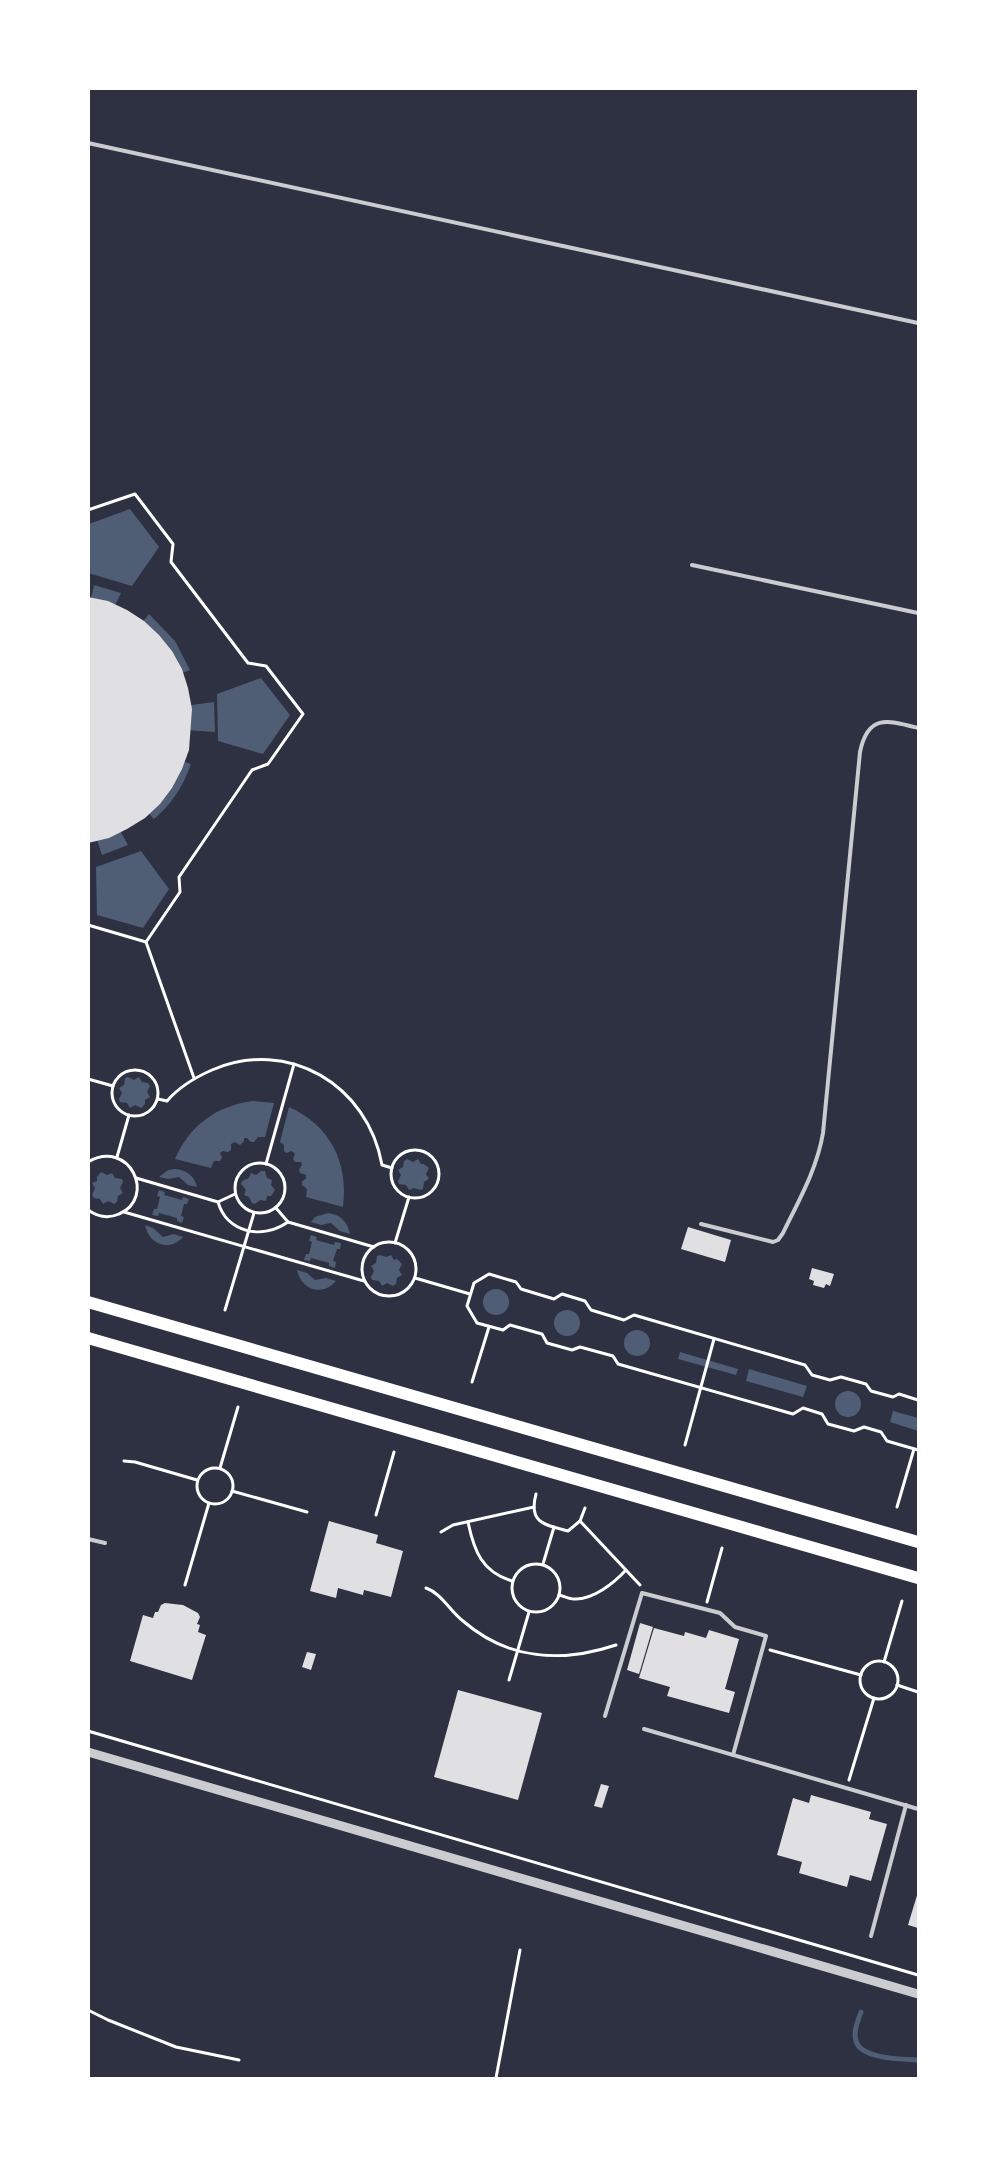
<svg xmlns="http://www.w3.org/2000/svg" width="1007" height="2167" font-family="'Source Sans 3',sans-serif">
	<rect width="100%" height="100%" fill="#2d3142"/>
	<!-- water -->
	<g fill="#4f5d75">
		<polygon points="130,509 159,547 132,586 88,573 89,524"/>
		<polygon points="94,585 121,593 98,639 89,607"/>
		<polygon points="149,614 175,641 190,670 138,690 113,659"/>
		<polygon points="261,678 290,715 263,754 218,741 217,694"/>
		<polygon points="214,702 215,732 155,728 155,710"/>
		<path d="M141,748L191,764C184,785 171,805 154,819L117,781Z"/>
		<polygon points="103,800 128,845 102,855 89,815"/>
		<polygon points="141,851 169,889 143,928 97,915 96,867"/>
		<polygon points="128,1077 134,1080 139,1077 142,1082 148,1083 150,1086 147,1092 150,1097 145,1100 145,1104 141,1108 135,1105 130,1108 127,1103 120,1102 119,1099 122,1093 119,1088 124,1085 125,1078"/>
		<path d="M253,1101L274,1103L265,1137H258L254,1142H251L247,1138H244V1141L240,1145L235,1142L231,1144V1150L228,1152L223,1151L220,1153L222,1158L220,1161H214L211,1168L175,1159C190,1125 216,1106 253,1101Z"/>
		<path d="M289,1107C330,1125 349,1163 343,1207L306,1197L307,1189L302,1185V1182L306,1178V1175L300,1173L299,1170L302,1165L301,1162H295L293,1159L295,1154L292,1151L286,1153L284,1151V1145L280,1142Z"/>
		<polygon points="407,1159 413,1162 418,1159 421,1164 424,1164 429,1168 426,1174 429,1179 424,1182 423,1189 420,1190 414,1188 409,1190 406,1185 399,1184 398,1181 401,1175 398,1170 403,1167 404,1161"/>
		<path d="M175,1169C186,1170 194,1175 197,1187L188,1185L179,1177L168,1179L159,1177L168,1170Z"/>
		<polygon points="261,1171 265,1171 267,1178 272,1180 271,1185 275,1190 271,1196 267,1196 266,1201 260,1200 255,1204 252,1203 249,1197 244,1195 246,1190 241,1184 242,1181 249,1178 251,1173 256,1175"/>
		<polygon points="101,1172 107,1175 112,1173 115,1178 122,1179 123,1182 120,1188 123,1193 118,1196 117,1202 114,1204 108,1201 103,1204 100,1199 94,1198 92,1195 95,1188 92,1183 97,1181 97,1177"/>
		<polygon points="159,1190 165,1192 164,1195 182,1200 183,1197 189,1199 187,1204 184,1204 181,1216 184,1217 182,1223 177,1221 177,1218 159,1213 158,1216 152,1215 154,1209 157,1209 160,1197 157,1196"/>
		<path d="M328,1213C341,1215 347,1221 350,1234L340,1231L331,1223L321,1225L311,1222L315,1217Z"/>
		<path d="M145,1225L153,1228L163,1237L174,1234L183,1237C170,1252 149,1245 145,1225Z"/>
		<polygon points="311,1235 317,1237 316,1240 334,1245 335,1242 341,1243 340,1249 337,1249 333,1261 336,1262 335,1268 329,1266 329,1263 311,1258 310,1261 304,1260 306,1254 309,1254 312,1242 309,1241"/>
		<polygon points="380,1255 386,1257 391,1255 394,1260 397,1259 402,1264 399,1270 402,1275 397,1278 396,1284 393,1286 387,1283 382,1286 379,1281 372,1280 371,1277 374,1271 371,1266 376,1263 377,1256"/>
		<path d="M297,1270L307,1273L315,1280L326,1278L336,1281C322,1297 301,1290 297,1270Z"/>
		<circle cx="496" cy="1302" r="13"/>
		<circle cx="567" cy="1323" r="13"/>
		<circle cx="637" cy="1343" r="13"/>
		<polygon points="680,1352 738,1369 736,1375 678,1359"/>
		<polygon points="749,1369 807,1386 803,1397 746,1381"/>
		<circle cx="848" cy="1404" r="13"/>
		<polygon points="893,1411 918,1418 918,1431 890,1422"/>
	</g>
	<g fill="none" stroke-linecap="round" stroke-linejoin="round">
		<!-- stream -->
		<path stroke="#4f5d75" stroke-width="5" d="M861,2012C858,2021 853,2031 856,2041C861,2059 902,2059 918,2060"/>
	</g>
	<!-- building -->
	<g fill="#e0e0e3">
		<polygon points="88,597 108,601 127,610 144,621 159,635 172,651 182,669 188,688 192,709 189,750 182,769 172,788 160,804 145,818 127,829 109,838 88,843"/>
		<polygon points="688,1227 731,1240 725,1262 681,1249"/>
		<polygon points="812,1268 834,1274 830,1286 826,1284 824,1288 813,1285 814,1281 809,1279"/>
		<polygon points="329,1521 378,1535 376,1543 403,1551 391,1597 364,1590 363,1595 338,1588 336,1598 310,1591"/>
		<polygon points="165,1603 183,1605 198,1613 200,1617 197,1624 200,1625 198,1632 206,1635 192,1680 130,1661 143,1615 153,1618 155,1612 158,1612 161,1605"/>
		<polygon points="640,1623 653,1627 639,1674 627,1670"/>
		<polygon points="654,1628 684,1636 685,1632 706,1638 709,1630 739,1639 725,1689 735,1692 729,1713 667,1696 670,1687 639,1678"/>
		<polygon points="307,1652 316,1654 311,1670 302,1667"/>
		<polygon points="458,1690 542,1713 518,1800 434,1777"/>
		<polygon points="601,1784 609,1786 602,1808 594,1806"/>
		<polygon points="811,1795 871,1812 869,1819 887,1824 871,1881 850,1875 847,1887 799,1873 802,1862 777,1855 793,1798 809,1803"/>
		<polygon points="918,1892 918,1928 908,1925"/>
	</g>
	<g fill="none" stroke-linecap="round" stroke-linejoin="round">
		<!-- path -->
		<g stroke="#fff" stroke-width="3">
			<polyline points="88,510 135,494 173,544 171,562 248,663 266,666 303,714 268,764 252,770 179,877 180,892 146,942"/>
			<polyline points="88,925 146,942"/>
			<polyline points="146,942 194,1078"/>
			<circle cx="135" cy="1093" r="23"/>
			<polyline points="88,1079 113,1086"/>
			<path d="M158,1099L167,1101C179,1087 196,1077 212,1070C288,1037 368,1085 382,1165L392,1168"/>
			<circle cx="415" cy="1174" r="24"/>
			<polyline points="117,1157 129,1115"/>
			<path d="M88,1162C130,1138 157,1198 119,1214C108,1219 98,1217 88,1210"/>
			<circle cx="260" cy="1188" r="25"/>
			<polyline points="266,1164 294,1064"/>
			<path d="M136,1178L218,1202C227,1233 262,1240 288,1222L374,1247"/>
			<polyline points="218,1202 235,1194"/>
			<polyline points="276,1208 288,1222"/>
			<polyline points="124,1212 364,1281"/>
			<circle cx="389" cy="1269" r="27"/>
			<polyline points="395,1243 409,1197"/>
			<polyline points="415,1278 470,1294"/>
			<polyline points="225,1310 254,1213"/>
			<polyline points="472,1382 489,1327"/>
			<polyline points="918,1400 899,1394 893,1397 871,1391 866,1384 841,1377 830,1380 812,1375 805,1365 634,1315 624,1320 591,1310 585,1301 562,1294 554,1299 521,1289 516,1282 489,1274 474,1283 467,1306 477,1323 503,1330 510,1325 542,1334 547,1343 572,1350 580,1347 613,1356 618,1364 793,1414 803,1408 822,1414 828,1424 854,1431 864,1427 881,1432 887,1441 918,1450"/>
			<polyline points="685,1445 714,1339"/>
			<polyline points="124,1461 135,1462 197,1480"/>
			<polyline points="220,1468 238,1407"/>
			<circle cx="215" cy="1486" r="18"/>
			<polyline points="232,1491 307,1512"/>
			<path d="M536,1494C528,1523 545,1525 568,1531L580,1521L585,1508"/>
			<polyline points="897,1507 914,1449"/>
			<polyline points="376,1515 394,1452"/>
			<polyline points="580,1521 640,1585"/>
			<path d="M468,1522C474,1551 482,1572 512,1581"/>
			<polyline points="441,1532 453,1525 534,1507"/>
			<circle cx="536" cy="1588" r="24"/>
			<polyline points="543,1564 554,1527"/>
			<polyline points="185,1585 209,1503"/>
			<path d="M426,1588C441,1593 450,1611 463,1621C508,1660 562,1663 616,1645"/>
			<path d="M559,1595C564,1596 569,1599 574,1599C593,1600 614,1583 626,1570"/>
			<polyline points="707,1602 722,1548"/>
			<polyline points="770,1650 861,1675"/>
			<circle cx="879" cy="1680" r="19"/>
			<polyline points="884,1662 902,1601"/>
			<polyline points="509,1680 529,1612"/>
			<polyline points="897,1685 918,1692"/>
			<polyline points="88,1731 918,1975"/>
			<polyline points="849,1780 874,1698"/>
			<polyline points="88,2010 108,2020 176,2047 239,2060"/>
			<polyline points="496,2078 520,1950"/>
		</g>
		<!-- service -->
		<g stroke="#caccd0" stroke-width="4">
			<polyline points="88,143 918,323"/>
			<polyline points="692,565 918,613"/>
			<path d="M701,1224L773,1242L778,1240L783,1233C799,1200 817,1169 823,1133L860,752C868,714 887,720 918,728"/>
			<polyline points="88,1539 105,1543"/>
			<polyline points="605,1716 642,1593 720,1613 735,1627 766,1636 733,1755"/>
			<polyline points="644,1729 918,1809"/>
			<polyline points="871,1936 906,1805"/>
		</g>
		<!-- tertiary -->
		<polyline stroke="#caccd0" stroke-width="9" points="88,1752 918,1994"/>
		<!-- primary -->
		<g stroke="#fff" stroke-width="12">
			<polyline points="88,1302 918,1542"/>
			<polyline points="88,1338 918,1578"/>
		</g>
	</g>
	<!-- border -->
	<rect width="1007" height="2167" fill="none" stroke="#ffffff" stroke-width="180"/>
</svg>
